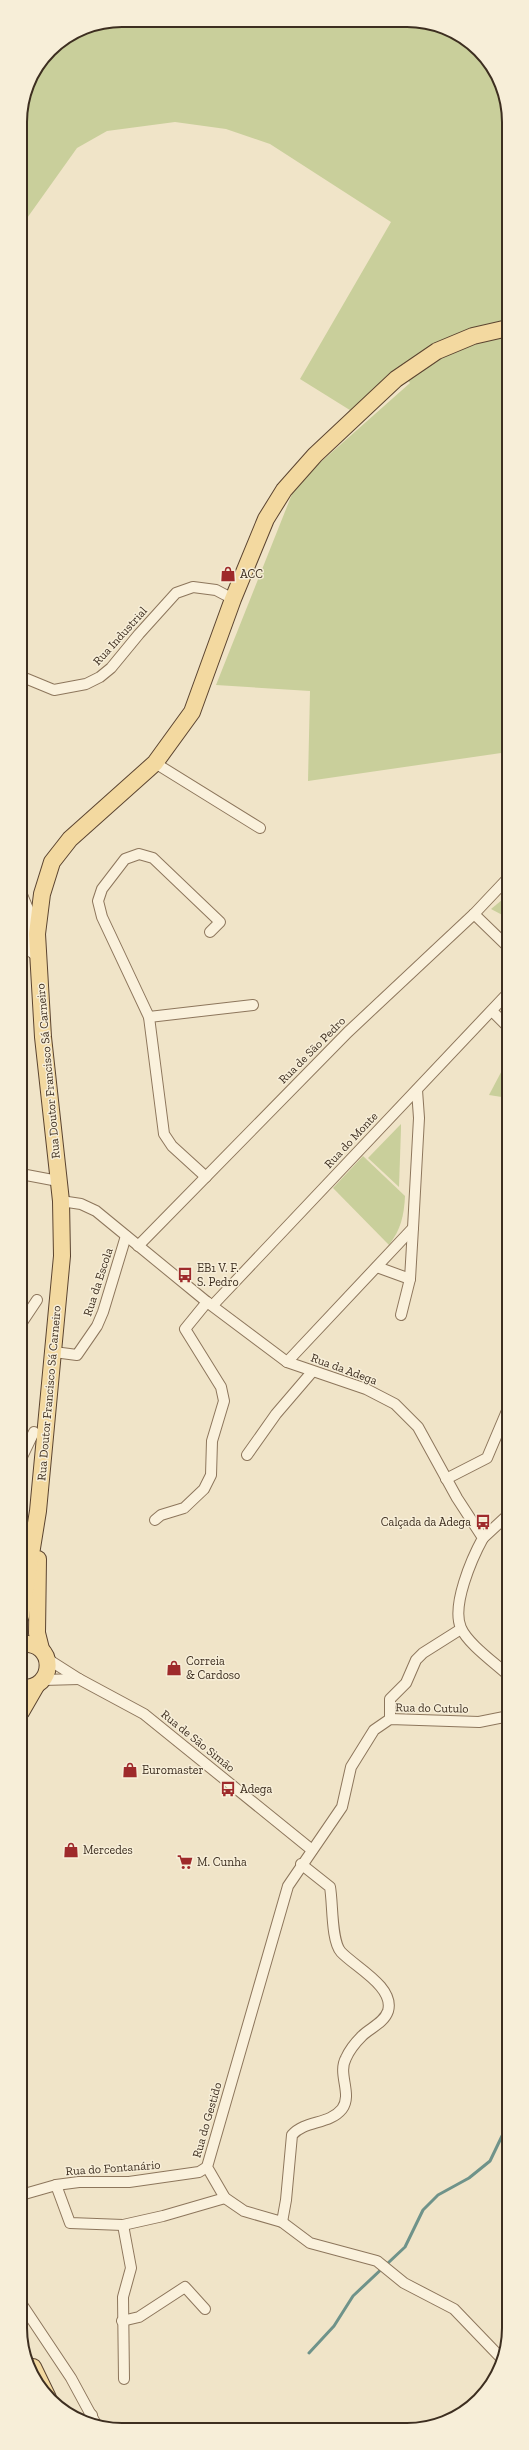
<svg xmlns="http://www.w3.org/2000/svg" width="529" height="2450" font-family="'Zilla Slab',serif">
	<rect width="100%" height="100%" fill="#f0e4c8"/>
	<!-- green -->
	<g fill="#c9cf9b">
		<polygon points="122,20 427,22 458,34 484,55 508,109 508,752 308,781 310,691 216,685 296,484 410,383 399,370 353,412 300,379 391,222 270,144 226,129 175,122 107,131 77,148 20,228 20,116 28,83 50,50 83,28"/>
		<polygon points="508,895 508,918 491,909"/>
		<polygon points="508,1059 508,1098 489,1095"/>
		<polygon points="401,1124 401,1129 399,1187 368,1158"/>
		<path d="M363,1156L405,1196C404,1216 401,1229 389,1245L333,1188Z"/>
	</g>
	<g fill="none" stroke-linecap="round" stroke-linejoin="round">
		<!-- stream -->
		<polyline stroke="#6f938a" stroke-width="3" points="309,2353 334,2326 353,2296 405,2247 423,2210 438,2195 469,2178 490,2161 502,2136 509,2133"/>
		<defs>
			<g id="street">
				<polyline points="20,676 54,690 86,684 100,677 111,668 139,634 176,593 193,587 216,590 233,599"/>
				<polyline points="155,763 260,828"/>
				<polyline points="20,890 31,916 27,949 38,957"/>
				<polyline points="474,914 508,947"/>
				<polyline points="492,1011 508,1027"/>
				<polyline points="149,1017 253,1005"/>
				<polyline points="21,1174 58,1181"/>
				<polyline points="206,1177 172,1146 164,1134 149,1017 102,917 98,901 102,889 125,859 139,854 153,858 220,922 210,932"/>
				<path d="M61,1201L81,1204L96,1211L207,1302L287,1362L366,1389L395,1404L418,1427L457,1498L483,1538C472,1558 451,1606 461,1628C468,1644 495,1663 509,1676"/>
				<polyline points="138,1246 348,1032 474,914 508,878"/>
				<polyline points="377,1267 410,1279 413,1228"/>
				<polyline points="213,1305 508,993"/>
				<polyline points="401,1315 410,1279"/>
				<polyline points="21,1324 37,1300"/>
				<polyline points="54,1352 77,1355 97,1326 103,1312 126,1236"/>
				<polyline points="287,1362 413,1228 419,1118 417,1090"/>
				<polyline points="247,1455 276,1414 312,1372"/>
				<polyline points="21,1459 34,1432"/>
				<polyline points="446,1479 487,1458 509,1406"/>
				<polyline points="155,1520 161,1515 184,1508 204,1489 211,1475 212,1441 224,1401 221,1387 185,1329 207,1302"/>
				<polyline points="483,1538 509,1514"/>
				<polyline points="46,1658 79,1679 144,1714 312,1850"/>
				<polyline points="43,1680 79,1679"/>
				<polyline points="390,1719 390,1699 406,1683 416,1660 423,1653 461,1629"/>
				<polyline points="56,2185 70,2223 123,2225 163,2216 225,2198"/>
				<polyline points="21,2195 56,2185 79,2182 129,2182 199,2172 207,2167"/>
				<path d="M282,2222L286,2200L292,2135C305,2120 329,2125 342,2109C353,2094 337,2074 346,2058C349,2051 356,2042 362,2036C370,2028 384,2023 388,2011C395,1987 355,1967 341,1952C331,1941 333,1903 330,1887L301,1864"/>
				<polyline points="123,2225 131,2268 123,2297 124,2379"/>
				<polyline points="21,2303 71,2378 97,2426"/>
				<polyline points="122,2321 139,2317 185,2287 205,2309"/>
				<polyline points="503,2360 454,2309 404,2283 377,2261 310,2243 282,2222 244,2211 225,2198 207,2167 288,1886 342,1807 351,1767 374,1730 390,1719 479,1722 509,1716"/>
				<polyline points="83,2421 92,2415"/>
			</g>
			<g id="primary">
				<polyline points="38,1559 37,1633 41,1649"/>
				<polyline points="21,1616 38,1511 62,1256 61,1201 43,1037 37,934 42,894 52,862 70,839 155,763 192,712 233,599 266,519 284,490 315,455 396,379 437,351 473,336 508,328"/>
				<path d="M21,1644C56,1640 57,1690 21,1688"/>
				<polyline points="21,1712 36,1686"/>
				<polyline points="33,2367 48,2398"/>
			</g>
		</defs>
		<!-- street casing -->
		<use href="#street" stroke="#8d765c" stroke-width="12"/>
		<!-- primary casing -->
		<use href="#primary" stroke="#5b4430" stroke-width="18"/>
		<!-- street -->
		<use href="#street" stroke="#faf1dc" stroke-width="10"/>
		<!-- primary -->
		<use href="#primary" stroke="#f3d9a0" stroke-width="16"/>
	</g>
	<!-- icons -->
	<defs>
		<symbol id="shop-bare" viewBox="-9 -9 18 18"><path d="M-5-2.5h2.3a2.7 3.5 0 0 1 5.4 0H5L5.5 6h-11ZM-1.5-2.5h3a1.5 2.3 0 0 0-3 0Z" fill="#9e2a2b" stroke="#f7eed8" stroke-width="2.5" paint-order="stroke"/></symbol>
		<symbol id="bus-bare" viewBox="-9 -9 18 18"><path d="M-5-6H5V4H4V6H2V4H-2V6H-4V4H-5ZM-3.5-4V0h7V-4ZM-3.5 1.2v1.5H-2V1.2ZM2 1.2v1.5H3.5V1.2Z" fill="#9e2a2b" stroke="#f7eed8" stroke-width="2.5" paint-order="stroke"/></symbol>
		<symbol id="supermarket-bare" viewBox="-9 -9 18 18"><path d="M-6-5.5h2.5l.6 2H6L4.5 2H-2.5L-4.4-4H-6ZM-1.5 3.2a1.3 1.3 0 1 0 .1 0ZM3 3.2a1.3 1.3 0 1 0 .1 0Z" fill="#9e2a2b" stroke="#f7eed8" stroke-width="2.5" paint-order="stroke"/></symbol>
	</defs>
	<g fill-rule="evenodd">
		<use href="#shop-bare" x="217" y="563" width="22" height="22"/>
		<use href="#bus-bare" x="174" y="1264" width="22" height="22"/>
		<use href="#bus-bare" x="472" y="1511" width="22" height="22"/>
		<use href="#shop-bare" x="163" y="1657" width="22" height="22"/>
		<use href="#shop-bare" x="119" y="1759" width="22" height="22"/>
		<use href="#bus-bare" x="217" y="1778" width="22" height="22"/>
		<use href="#shop-bare" x="60" y="1839" width="22" height="22"/>
		<use href="#supermarket-bare" x="174" y="1851" width="22" height="22"/>
	</g>
	<g text-anchor="middle" dominant-baseline="central" stroke-width="3" stroke-linejoin="round" paint-order="stroke">
		<!-- poi labels -->
		<g font-size="12" fill="#3d2e20" stroke="#f7eed8" text-anchor="start">
			<text x="240" y="574">ACC</text>
			<text x="197" y="1268">EB1 V. F.<tspan x="197" dy="14">S. Pedro</tspan></text>
			<text x="471" y="1522" text-anchor="end">Calçada da Adega</text>
			<text x="186" y="1661">Correia<tspan x="186" dy="14">&amp; Cardoso</tspan></text>
			<text x="142" y="1770">Euromaster</text>
			<text x="240" y="1789">Adega</text>
			<text x="83" y="1850">Mercedes</text>
			<text x="197" y="1862">M. Cunha</text>
		</g>
		<!-- street labels -->
		<g font-size="12" fill="#3d2e20" stroke="#f7eed8">
			<text transform="translate(120 636) rotate(-48)">Rua Industrial</text>
			<text transform="translate(312 1050) rotate(-45)">Rua de São Pedro</text>
			<text transform="translate(48 1071) rotate(-95)">Rua Doutor Francisco Sá Carneiro</text>
			<text transform="translate(351 1140) rotate(-47)">Rua do Monte</text>
			<text transform="translate(98 1282) rotate(-72)">Rua da Escola</text>
			<text transform="translate(344 1369) rotate(20)">Rua da Adega</text>
			<text transform="translate(49 1393) rotate(-85)">Rua Doutor Francisco Sá Carneiro</text>
			<text transform="translate(432 1708) rotate(1)">Rua do Cutulo</text>
			<text transform="translate(198 1741) rotate(39)">Rua de São Simão</text>
			<text transform="translate(207 2120) rotate(-74)">Rua do Gestido</text>
			<text transform="translate(113 2168) rotate(-4)">Rua do Fontanário</text>
		</g>
	</g>
	<!-- crop -->
	<path d="M0 0H529V2450H0ZM122 27H407A95 95 0 0 1 502 122V2328A95 95 0 0 1 407 2423H122A95 95 0 0 1 27 2328V122A95 95 0 0 1 122 27Z" fill="#f7eed8" fill-rule="evenodd"/>
	<path fill="none" stroke="#3d2e20" stroke-width="2" d="M122 27H407A95 95 0 0 1 502 122V2328A95 95 0 0 1 407 2423H122A95 95 0 0 1 27 2328V122A95 95 0 0 1 122 27Z"/>
</svg>
